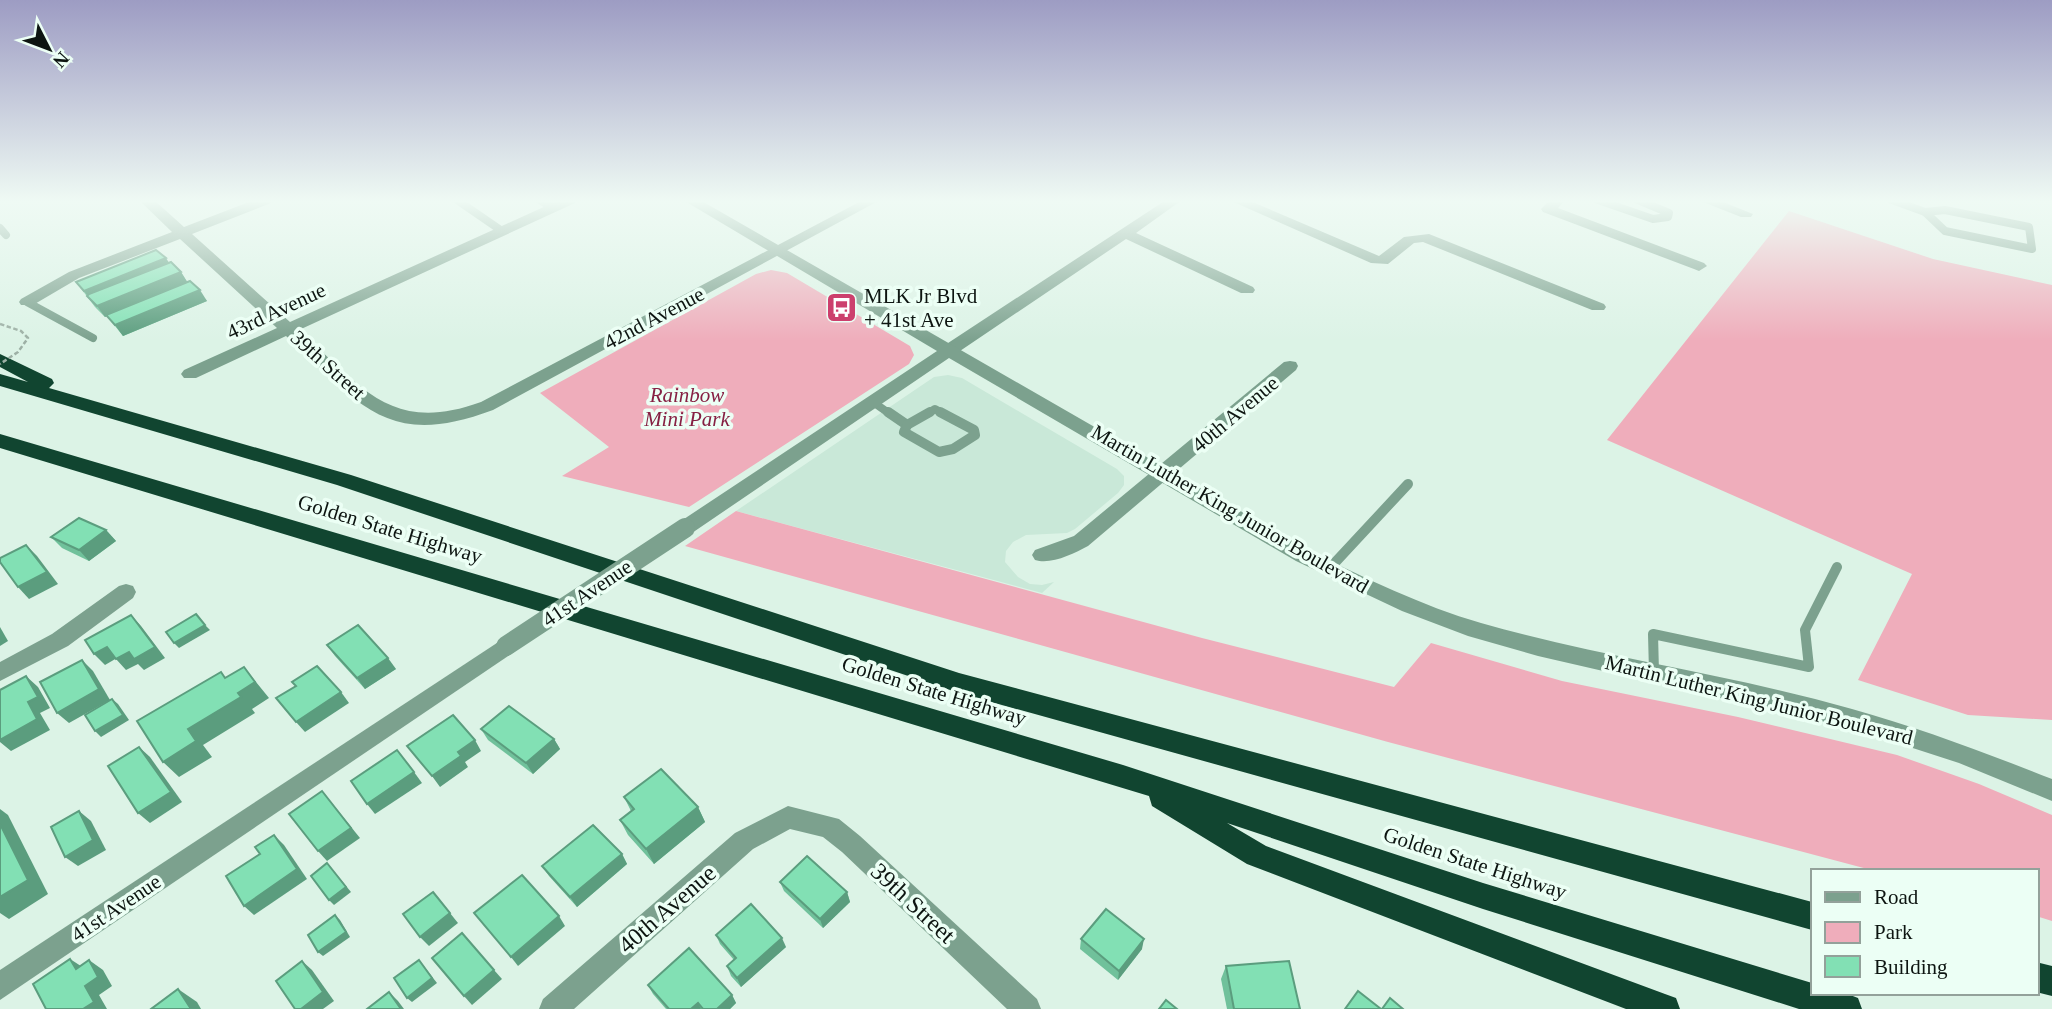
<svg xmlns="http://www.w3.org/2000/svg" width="2052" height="1009" font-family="Georgia,serif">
	<rect width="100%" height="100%" fill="#dcf3e6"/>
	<!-- built -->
	<polygon fill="#c9e8d8" points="948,375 962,378 1117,469 1124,476 1124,485 1118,493 1075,529 1067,533 1026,535 1013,542 1006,551 1005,562 1018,577 1030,584 1042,585 1054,582 1042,593 736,511 934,377"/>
	<!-- green -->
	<g fill="#efadbb">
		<polygon points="1789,211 1933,259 2052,285 2052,720 1968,715 1858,680 1912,574 1607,440"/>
		<polygon points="771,270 787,273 910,346 914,355 909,364 689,507 562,476 609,447 540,393 756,274"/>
		<polygon points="736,511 1202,638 1394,687 1431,643 1562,681 1738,717 1897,755 1979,784 2052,815 2052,921 2036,916 2036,871 1875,871 1388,742 685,546"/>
	</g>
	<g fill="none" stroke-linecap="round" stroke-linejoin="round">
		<!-- service-far1 -->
		<g stroke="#7ca18e" stroke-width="8">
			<polyline points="457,200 502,231"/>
			<polyline points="540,200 553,208"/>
			<polyline points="1598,200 1653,219 1668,217 1669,213 1638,200"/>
			<polyline points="1892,200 1925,212"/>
			<polygon points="1945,210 2029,227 2032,249 1945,231 1925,212"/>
			<polyline points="0,228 6,235"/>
			<polyline points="27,302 93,338"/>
			<polyline points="873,402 890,414"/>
			<polyline points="927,414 935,409 944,414"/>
		</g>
		<!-- service -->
		<g stroke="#7ca18e" stroke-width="10">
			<polyline points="888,412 907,425"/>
			<polyline points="907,425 904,432 939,452 953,449 975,435 974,430 940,412"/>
			<polyline points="907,425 930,412"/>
			<polyline points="1329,569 1408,484"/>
			<polyline points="1654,672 1653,634 1809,667 1805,630 1837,567"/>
		</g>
		<!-- minor -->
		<g fill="#7ca18e" fill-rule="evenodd">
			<path d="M139,200H154L184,227L254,200H273L271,203L192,234L290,322L559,200H577L575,203L299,330C361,386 390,435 481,402L863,200H880L493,410C386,450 360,404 286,336L196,378H184L181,374L184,370L277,328L180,239L79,278L33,305H21L19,302L21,299L69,272L172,232Z"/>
			<polygon points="1166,200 1182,200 1136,233 1253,287 1255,290 1253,293 1241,293 1126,239 957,353 945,353 943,349 945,345"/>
			<polygon points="1229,200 1248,200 1379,256 1404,237 1429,234 1604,304 1606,307 1604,310 1592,310 1423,242 1414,243 1388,264 1371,263"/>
			<polygon points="1550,200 1565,200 1558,208 1704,263 1707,266 1699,271 1694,269 1543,212 1541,209"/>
			<polygon points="1698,200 1718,200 1753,214 1751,217 1741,217"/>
			<path d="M1290,361L1296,362L1298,366L1296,370L1088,546C1073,554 1051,565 1035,560L1032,555L1035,550L1074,536L1284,362Z"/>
			<polygon points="126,584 133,586 136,592 133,598 68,646 0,681 0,662 52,634 119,586"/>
			<polygon points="788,806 839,819 860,836 1037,999 1041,1009 1007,1009 842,852 823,837 790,829 753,849 574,1009 539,1009 543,999 735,833"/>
		</g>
		<!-- tertiary -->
		<g fill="#7ca18e" fill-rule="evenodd">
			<path d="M683,200H700L1310,551C1365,578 1422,606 1481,623C1603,658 1730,674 1852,709C1920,728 1986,753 2052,779V801L1959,763L1851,728L1538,656L1468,636L1402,611L1296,561L949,358L692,533L685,535L678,533L675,528L678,523L937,351Z"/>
			<polygon points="506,637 514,640 517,646 514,652 0,1000 0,970"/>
		</g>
		<!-- motorway -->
		<g fill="#114530" fill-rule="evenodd">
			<polygon points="0,354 52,379 54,383 49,388 351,475 959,673 1812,902 1812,930 959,693 337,485 0,386 0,374 28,382 0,367"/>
			<polygon points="0,434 1123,765 1483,883 1812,983 1812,993 1845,993 1858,998 1862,1009 1799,1009 1483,909 1227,823 1266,846 1665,994 1676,998 1680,1009 1626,1009 1247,864 1152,806 1149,796 0,448"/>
			<polygon points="2036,962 2052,966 2052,996 2036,992"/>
		</g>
		<!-- path-bridge -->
		<polyline stroke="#9db0a5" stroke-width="2.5" stroke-dasharray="4.5 2.5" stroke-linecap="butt" points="0,324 21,331 28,338 18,352 0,364"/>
		<!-- tertiary-bridge -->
		<polyline stroke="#7ca18e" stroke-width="20" points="506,646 685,528"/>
	</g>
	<!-- wall -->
	<g fill="#70c19b">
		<polygon points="169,263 181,272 187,282 207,301 123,336 107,316 105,317 95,307 76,282"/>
		<polygon points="106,530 116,541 89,561 62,548 51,537"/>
		<polygon points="327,645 396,669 365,689 335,656"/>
		<polygon points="481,729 554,739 560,749 533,774 488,740"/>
		<polygon points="624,797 698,807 705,822 654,864 628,835 620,820 631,811"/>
		<polygon points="622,854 627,864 577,907 549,876 542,866"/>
		<polygon points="780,882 847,892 850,902 823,928 784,891"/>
		<polygon points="716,935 786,947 741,987 731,976 727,966 734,960 720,944"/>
		<polygon points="1081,939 1142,949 1118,980 1080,949"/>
		<polygon points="1226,966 1300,1009 1227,1009 1221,979"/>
		<polygon points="648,985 732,995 736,1003 730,1009 666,1009 653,994"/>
	</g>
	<!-- shaded-wall -->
	<g fill="#5b9d7e">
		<polygon points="166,258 173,269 89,298 84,291"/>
		<polygon points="181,272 188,283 105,317 97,306"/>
		<polygon points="200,290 207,301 123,336 115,325"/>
		<polygon points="106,530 116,541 89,561 79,550"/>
		<polygon points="26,545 37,556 58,584 29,599 18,587"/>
		<polygon points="131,615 141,626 165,658 144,670 138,664 126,670 116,659"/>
		<polygon points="205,625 210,630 179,648 174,643"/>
		<polygon points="0,627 8,641 0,646"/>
		<polygon points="107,647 117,658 105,665 94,654"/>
		<polygon points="388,658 396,669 365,689 357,678"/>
		<polygon points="82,660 93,671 110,700 69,723 57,713"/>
		<polygon points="244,667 269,698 252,709 255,713 203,745 212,757 179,777 163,762 188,729 238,692"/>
		<polygon points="26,676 38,687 50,708 40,713 50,730 11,751 0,742 0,740 28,702"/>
		<polygon points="341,692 349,703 305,732 296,722"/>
		<polygon points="112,699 118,704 129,720 101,737 95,731"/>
		<polygon points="554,739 560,749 533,774 526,763"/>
		<polygon points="475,740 481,751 465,762 468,767 440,787 432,776 458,752"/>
		<polygon points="139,747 150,757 182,802 150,823 138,813"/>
		<polygon points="414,772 422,783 375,814 367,804"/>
		<polygon points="322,791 360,838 327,861 318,851"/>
		<polygon points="698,807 705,822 654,864 646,849"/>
		<polygon points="0,809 8,815 48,894 9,919 0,913"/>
		<polygon points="79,811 91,821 106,850 78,866 65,857"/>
		<polygon points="274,835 284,845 307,879 254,915 244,906"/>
		<polygon points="622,854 627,864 577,907 570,897"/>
		<polygon points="327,863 351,892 334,905 329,900"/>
		<polygon points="433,892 458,923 429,946 420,937"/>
		<polygon points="847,892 850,902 823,928 820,919"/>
		<polygon points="335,915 340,920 350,937 323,956 318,952"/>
		<polygon points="559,916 565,926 518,966 511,957"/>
		<polygon points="782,938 786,947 741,987 737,978"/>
		<polygon points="1144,939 1142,949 1118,980 1119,971"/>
		<polygon points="70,959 84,968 76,969"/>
		<polygon points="89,960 103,970 112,986 99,995 107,1009 83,1009 85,986"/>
		<polygon points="419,960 437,983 412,1002 407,998"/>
		<polygon points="302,961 312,970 334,1001 323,1009 301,1009"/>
		<polygon points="494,970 502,979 472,1005 464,996"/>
		<polygon points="178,989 197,1002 201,1009 191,1009"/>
		<polygon points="389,992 398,1001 404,1009 401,1009"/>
		<polygon points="732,995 736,1003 730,1009 717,1009"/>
		<polygon points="698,1003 701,1009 691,1009"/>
	</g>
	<!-- building -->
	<g fill="#82e0b4" stroke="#5b9d7e" stroke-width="2">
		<polygon points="156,250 166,258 84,291 76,282"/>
		<polygon points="171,262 181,272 97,306 87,296 89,294"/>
		<polygon points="190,281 200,290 115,325 106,315"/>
		<polygon points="79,518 106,530 79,550 51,537"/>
		<polygon points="26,545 47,572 18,587 0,562 0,558"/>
		<polygon points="196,614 205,625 174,643 166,632"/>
		<polygon points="131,615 155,647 134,659 129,652 116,659 107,647 94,654 85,640"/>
		<polygon points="358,625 388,658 357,678 327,645"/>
		<polygon points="82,660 99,689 57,713 40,682"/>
		<polygon points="317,666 341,692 296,722 276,698 296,686 292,682"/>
		<polygon points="244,667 255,682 238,693 241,697 188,729 196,741 163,762 137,721 221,672 225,678"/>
		<polygon points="26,676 38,697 28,702 37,719 0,740 0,690"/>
		<polygon points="112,699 123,715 95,731 85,715"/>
		<polygon points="509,706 554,739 526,763 481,729"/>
		<polygon points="453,715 475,740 458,752 461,756 432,776 407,746"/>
		<polygon points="139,747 171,792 138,813 108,766"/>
		<polygon points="397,750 414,772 367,804 351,781"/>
		<polygon points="661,769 698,807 646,849 620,820 634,809 624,797"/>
		<polygon points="322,791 351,828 318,851 289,814"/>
		<polygon points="79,811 93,840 65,857 51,827"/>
		<polygon points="0,824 28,880 0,897"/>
		<polygon points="593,825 622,854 570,897 542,866"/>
		<polygon points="274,835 297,869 244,906 226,876 260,854 255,847"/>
		<polygon points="807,856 847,892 820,919 780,882"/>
		<polygon points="327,863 346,887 329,900 311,876"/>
		<polygon points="522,875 559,916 511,957 474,913"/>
		<polygon points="433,892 450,913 420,937 403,914"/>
		<polygon points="751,904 782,938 737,978 727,966 736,958 716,935"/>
		<polygon points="1106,909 1144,939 1119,971 1081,939"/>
		<polygon points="335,915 346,932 318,952 308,935"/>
		<polygon points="462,933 494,970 464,996 432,958"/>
		<polygon points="689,948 732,995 717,1009 703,1009 698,1003 691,1009 669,1009 648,985"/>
		<polygon points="70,959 76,969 89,960 98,977 85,986 94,1002 83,1009 46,1009 33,984"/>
		<polygon points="419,960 432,978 407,998 394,978"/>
		<polygon points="302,961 323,992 301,1009 295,1009 276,981"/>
		<polygon points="1289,961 1300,1009 1234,1009 1226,966"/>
		<polygon points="178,989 191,1009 151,1009"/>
		<polygon points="1358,991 1381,1009 1345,1009"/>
		<polygon points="389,992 401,1009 367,1009"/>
		<polygon points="1390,998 1403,1009 1382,1009"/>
		<polygon points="1166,1000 1177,1009 1159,1009"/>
	</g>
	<!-- sky -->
	<linearGradient id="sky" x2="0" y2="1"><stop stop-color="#9d9cc3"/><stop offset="0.59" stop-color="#effaf4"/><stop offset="1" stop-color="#effaf4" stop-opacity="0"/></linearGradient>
	<rect width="2052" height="341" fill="url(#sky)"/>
	<!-- icons -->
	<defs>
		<symbol id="bus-square" viewBox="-11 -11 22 22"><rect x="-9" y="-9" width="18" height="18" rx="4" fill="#cc3f6d" stroke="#ecfff5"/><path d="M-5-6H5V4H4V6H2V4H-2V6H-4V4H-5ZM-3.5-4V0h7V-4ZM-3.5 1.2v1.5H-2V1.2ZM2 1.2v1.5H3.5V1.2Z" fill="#fff"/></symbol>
	</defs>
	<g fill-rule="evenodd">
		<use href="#bus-square" x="824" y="290" width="35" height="35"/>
	</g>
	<g text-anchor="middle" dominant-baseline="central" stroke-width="7" stroke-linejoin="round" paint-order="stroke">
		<!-- poi labels -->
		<g font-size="21" fill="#0d1511" stroke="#ecfff5" text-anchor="start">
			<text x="864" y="296">MLK Jr Blvd<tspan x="864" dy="24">+ 41st Ave</tspan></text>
		</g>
		<!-- street labels -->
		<g font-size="21" fill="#0d1511" stroke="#ecfff5">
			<text transform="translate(276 311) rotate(-25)">43rd Avenue</text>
			<text transform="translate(654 318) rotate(-28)">42nd Avenue</text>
			<text transform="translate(328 365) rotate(42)">39th Street</text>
			<text transform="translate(1235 414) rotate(-40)">40th Avenue</text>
			<text transform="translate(1230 509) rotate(30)">Martin Luther King Junior Boulevard</text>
			<text transform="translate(390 529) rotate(17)">Golden State Highway</text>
			<text transform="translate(587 593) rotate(-34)">41st Avenue</text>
			<text transform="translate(934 691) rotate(17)">Golden State Highway</text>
			<text transform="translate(1759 700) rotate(14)">Martin Luther King Junior Boulevard</text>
			<text transform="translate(1475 863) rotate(18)">Golden State Highway</text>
			<text transform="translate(116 908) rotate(-34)">41st Avenue</text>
		</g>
		<!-- park labels -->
		<g font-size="21" font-style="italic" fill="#862043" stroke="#ecfff5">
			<text x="687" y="395">Rainbow<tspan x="687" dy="24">Mini Park</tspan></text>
		</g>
		<!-- near-street labels -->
		<g font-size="24" fill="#0d1511" stroke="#ecfff5">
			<text transform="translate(913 903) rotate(43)">39th Street</text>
			<text transform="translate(667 909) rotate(-41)">40th Avenue</text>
		</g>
	</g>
	<!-- legend -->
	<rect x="1811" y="869" width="228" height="126" fill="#ecfff5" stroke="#93a19a" stroke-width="2"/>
	<rect x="1825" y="892" width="35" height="10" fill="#7ca18e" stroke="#93a19a" stroke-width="2"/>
	<text x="1874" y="904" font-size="21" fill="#0d1511">Road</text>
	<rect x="1825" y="922" width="35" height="21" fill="#efadbb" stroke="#93a19a" stroke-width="2"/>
	<text x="1874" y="939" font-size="21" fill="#0d1511">Park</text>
	<rect x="1825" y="956" width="35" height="21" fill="#82e0b4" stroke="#93a19a" stroke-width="2"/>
	<text x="1874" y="974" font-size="21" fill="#0d1511">Building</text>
	<!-- north arrow -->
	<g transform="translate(49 49) rotate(132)" stroke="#ecfff5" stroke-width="5" paint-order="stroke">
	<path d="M0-5L12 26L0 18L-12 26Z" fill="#0d1511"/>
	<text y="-10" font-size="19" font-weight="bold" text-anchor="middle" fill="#0d1511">N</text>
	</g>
</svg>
